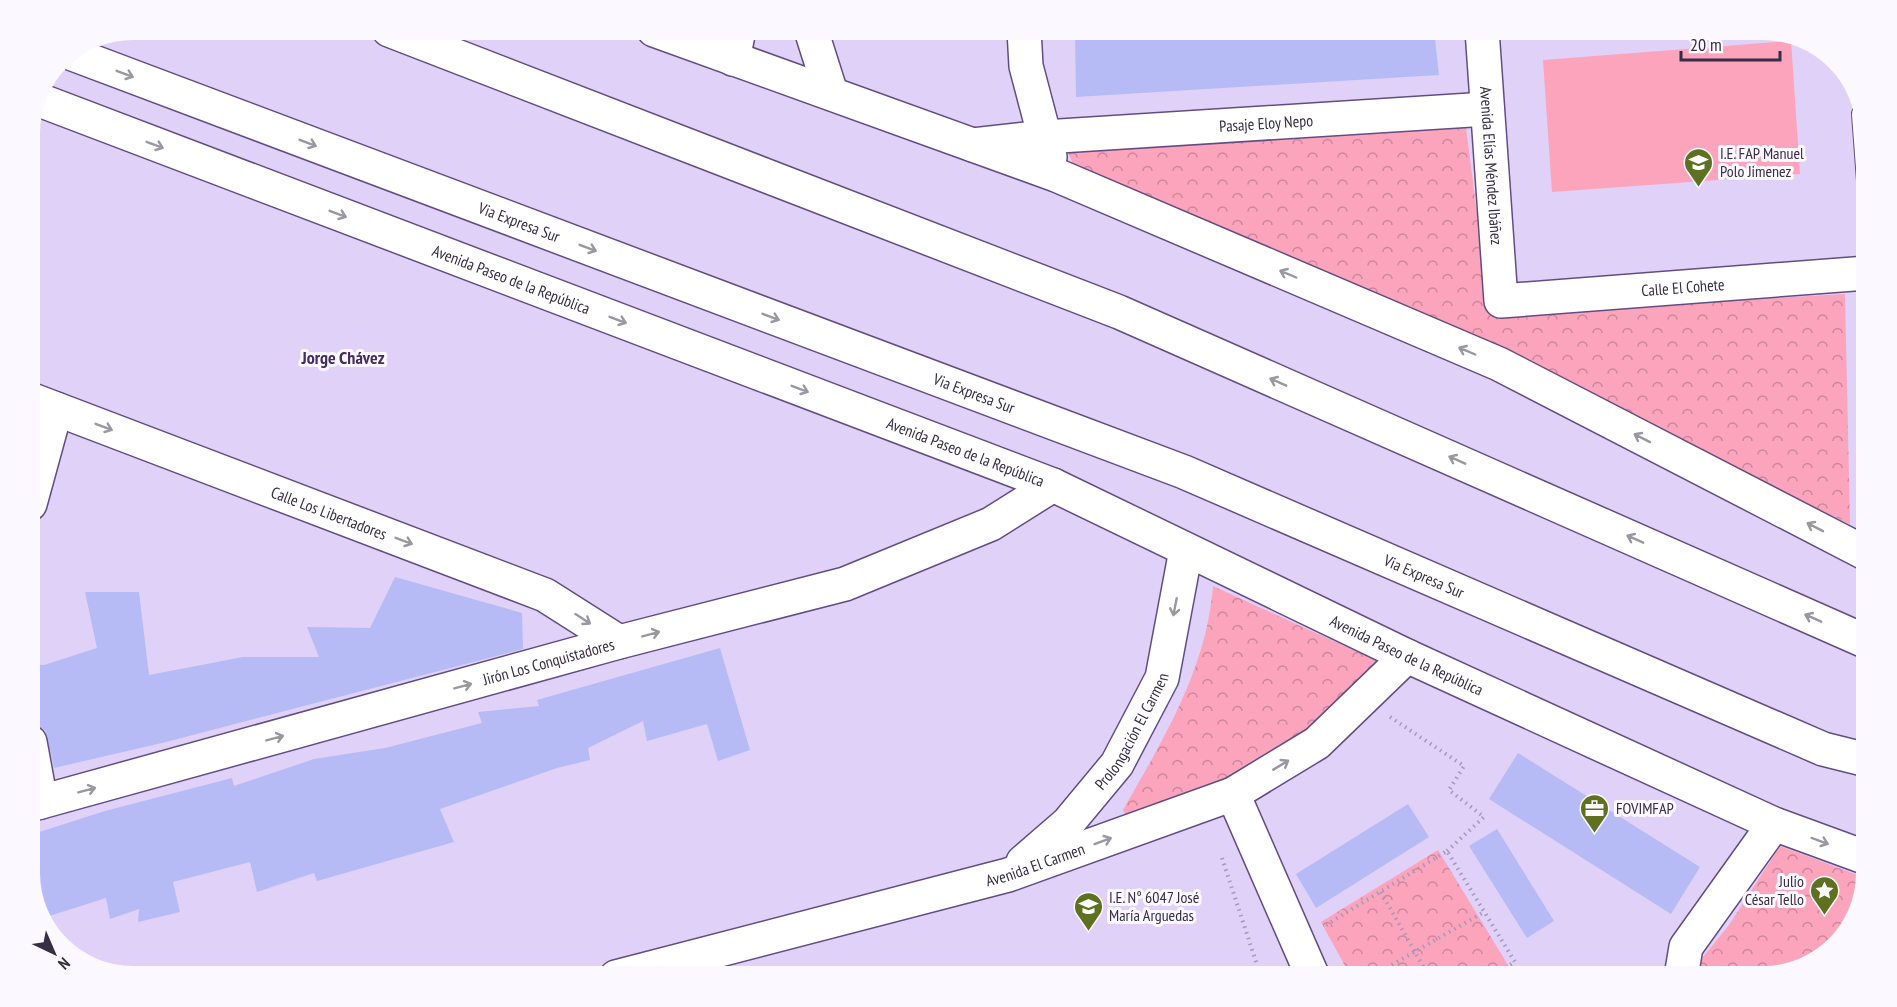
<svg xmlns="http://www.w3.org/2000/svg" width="1897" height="1007" font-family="'PT Sans Narrow',sans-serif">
	<defs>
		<pattern id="park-crowns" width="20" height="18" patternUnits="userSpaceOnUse" patternTransform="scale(1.5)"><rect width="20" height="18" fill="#fba4bc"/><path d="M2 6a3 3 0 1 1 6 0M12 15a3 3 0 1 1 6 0" fill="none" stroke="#cc869b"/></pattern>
	</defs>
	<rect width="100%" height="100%" fill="#dfd1f8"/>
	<!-- park -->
	<g fill="url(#park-crowns)">
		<polygon points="1465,120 1490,314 1845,294 1850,524 1464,340 1076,171 1065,145"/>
		<path d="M1213,586L1379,662L1308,730L1232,789L1126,816L1123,810C1163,740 1207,668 1213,586Z"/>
		<polygon points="1780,846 1866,878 1856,920 1821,960 1764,977 1697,977 1703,957 1729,925"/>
		<polygon points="1438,850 1511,970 1499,977 1351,977 1321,922"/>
	</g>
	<!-- garden -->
	<polygon fill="#fba4bc" points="1791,41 1800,174 1552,192 1543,60"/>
	<!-- building -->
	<g fill="#b7bbf5">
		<polygon points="1075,30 1434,30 1439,75 1076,97"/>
		<polygon points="395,577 522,613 523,649 166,742 54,768 45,730 30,724 30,664 44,665 97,648 85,592 139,592 149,675 243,657 319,657 307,627 370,628"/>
		<polygon points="720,648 750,750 718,761 707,724 647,741 643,721 588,748 590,760 557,768 440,809 454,842 317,881 314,873 257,892 250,862 173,882 180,912 138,922 139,909 110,919 106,898 43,918 30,881 30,835 105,811 232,778 234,786 314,759 385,748 482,723 478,712 539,706 537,700"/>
		<polygon points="1518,753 1700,867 1671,914 1489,799"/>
		<polygon points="1408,804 1429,837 1316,908 1296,874"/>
		<polygon points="1497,829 1554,921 1527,938 1469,846"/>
	</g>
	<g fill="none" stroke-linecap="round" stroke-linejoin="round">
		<defs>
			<polyline id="lane" points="1862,114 1867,181"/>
			<g id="street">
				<polyline points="811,30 831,93"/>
				<polyline points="1024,30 1026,66 1050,157"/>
				<path id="s1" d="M1482,30L1501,301L1867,273"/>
				<polyline points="733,59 739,30"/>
				<path id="s2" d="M973,145L1044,137L1487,109"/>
				<path id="s3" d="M30,399L545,595L619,642"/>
				<polyline points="30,504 56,409"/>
				<polyline points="30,742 41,802"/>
				<polyline points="1233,794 1313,977"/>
				<path id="s4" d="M30,805L619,642L845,584L991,524L1053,485"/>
				<path id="s5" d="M1023,862L1068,823L1117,764L1162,678L1186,550"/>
				<path id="s6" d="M616,977L1008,875L1233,794L1317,743L1407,656"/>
				<polyline points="1681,977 1686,947 1774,824"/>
			</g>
			<g id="primary">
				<polyline points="654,30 1056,175 1499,364 1867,554"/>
				<path id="s7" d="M42,101L1053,485L1407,656L1774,824L1867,858"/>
			</g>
			<g id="highway">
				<polyline points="389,30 1119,312 1867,642"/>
				<path id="s8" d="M70,53L1184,472L1823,749L1867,760"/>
			</g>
		</defs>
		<!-- lane casing -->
		<use href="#lane" stroke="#634c84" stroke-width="22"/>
		<!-- street casing -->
		<use href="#street" stroke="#634c84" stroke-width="36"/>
		<!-- primary casing -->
		<use href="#primary" stroke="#634c84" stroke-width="36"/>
		<!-- highway casing -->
		<use href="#highway" stroke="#634c84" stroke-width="36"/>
		<!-- path -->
		<g stroke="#a599bb" stroke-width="4" stroke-dasharray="1.5 4.5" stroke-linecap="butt">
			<polyline points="1390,717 1464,766 1449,790 1484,817 1447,851"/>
			<polyline points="1222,858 1261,977"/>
			<polyline points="1381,892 1429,977"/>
			<polyline points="1326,925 1447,851 1515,962 1490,977"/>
			<polyline points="1371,977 1484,912"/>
		</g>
		<!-- lane -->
		<use href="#lane" stroke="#fff" stroke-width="20"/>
		<!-- street -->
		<use href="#street" stroke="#fff" stroke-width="33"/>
		<!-- primary -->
		<use href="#primary" stroke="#fff" stroke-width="33"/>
		<!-- highway -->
		<use href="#highway" stroke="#fff" stroke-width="33"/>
	</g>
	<!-- one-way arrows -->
	<defs><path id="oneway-shaft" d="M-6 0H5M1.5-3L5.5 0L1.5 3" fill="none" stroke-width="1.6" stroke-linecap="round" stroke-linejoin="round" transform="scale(1.5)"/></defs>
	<g stroke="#9a96a2">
		<use href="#oneway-shaft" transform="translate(125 74) rotate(21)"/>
		<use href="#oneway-shaft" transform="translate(308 143) rotate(21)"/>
		<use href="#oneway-shaft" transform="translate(155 145) rotate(21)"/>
		<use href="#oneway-shaft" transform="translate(338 214) rotate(21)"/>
		<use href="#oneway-shaft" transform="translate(588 248) rotate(21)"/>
		<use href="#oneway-shaft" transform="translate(1288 274) rotate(-157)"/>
		<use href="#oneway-shaft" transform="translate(771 317) rotate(21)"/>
		<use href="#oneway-shaft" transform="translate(618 320) rotate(21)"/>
		<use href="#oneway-shaft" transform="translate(1467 351) rotate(-157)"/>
		<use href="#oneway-shaft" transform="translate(1278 382) rotate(-156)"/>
		<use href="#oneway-shaft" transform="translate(800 389) rotate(21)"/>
		<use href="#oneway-shaft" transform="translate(104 427) rotate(21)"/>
		<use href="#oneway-shaft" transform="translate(1642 438) rotate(-153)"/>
		<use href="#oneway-shaft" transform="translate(1457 460) rotate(-156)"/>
		<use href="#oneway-shaft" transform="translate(1815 527) rotate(-153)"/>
		<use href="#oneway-shaft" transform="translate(1635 539) rotate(-156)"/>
		<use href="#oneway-shaft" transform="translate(404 541) rotate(21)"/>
		<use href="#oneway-shaft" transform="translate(1175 607) rotate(101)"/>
		<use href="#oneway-shaft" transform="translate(1813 618) rotate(-156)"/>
		<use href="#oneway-shaft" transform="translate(583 619) rotate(33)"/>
		<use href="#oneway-shaft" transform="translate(651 634) rotate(-15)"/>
		<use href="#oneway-shaft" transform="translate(463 686) rotate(-15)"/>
		<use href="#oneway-shaft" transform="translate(275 738) rotate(-15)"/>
		<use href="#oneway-shaft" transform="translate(1281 765) rotate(-31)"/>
		<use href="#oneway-shaft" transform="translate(87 790) rotate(-15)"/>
		<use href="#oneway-shaft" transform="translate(1103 841) rotate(-20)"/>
		<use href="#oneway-shaft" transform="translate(1820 841) rotate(20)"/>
	</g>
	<!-- icons -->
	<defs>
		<symbol id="school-pin" viewBox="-11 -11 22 30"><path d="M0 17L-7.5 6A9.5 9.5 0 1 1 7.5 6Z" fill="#5e7120" stroke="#fbf8ff"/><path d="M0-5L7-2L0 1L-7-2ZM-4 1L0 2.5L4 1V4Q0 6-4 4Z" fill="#fff"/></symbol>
		<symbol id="office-pin" viewBox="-11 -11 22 30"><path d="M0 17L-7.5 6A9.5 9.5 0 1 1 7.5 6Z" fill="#5e7120" stroke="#fbf8ff"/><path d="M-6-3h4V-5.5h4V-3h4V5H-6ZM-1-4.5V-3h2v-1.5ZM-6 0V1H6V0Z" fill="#fff"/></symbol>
		<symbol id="sight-pin" viewBox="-11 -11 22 30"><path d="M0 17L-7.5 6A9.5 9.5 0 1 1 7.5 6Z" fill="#5e7120" stroke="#fbf8ff"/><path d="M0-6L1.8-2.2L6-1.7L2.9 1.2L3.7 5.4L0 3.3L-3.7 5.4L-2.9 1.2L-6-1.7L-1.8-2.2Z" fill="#fff"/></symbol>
	</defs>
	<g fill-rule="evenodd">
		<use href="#school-pin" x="1682" y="146" width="33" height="45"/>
		<use href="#office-pin" x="1578" y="792" width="33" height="45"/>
		<use href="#sight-pin" x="1808" y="874" width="33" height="45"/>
		<use href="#school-pin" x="1072" y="890" width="33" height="45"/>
	</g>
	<g text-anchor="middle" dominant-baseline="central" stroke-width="6" stroke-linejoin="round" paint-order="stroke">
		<!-- street labels -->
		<g font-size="16" fill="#362d46" stroke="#fbf8ff">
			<text stroke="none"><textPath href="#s2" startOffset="294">Pasaje Eloy Nepo</textPath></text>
			<text stroke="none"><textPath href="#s1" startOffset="136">Avenida Elías Méndez Ibáñez</textPath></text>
			<text stroke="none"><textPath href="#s8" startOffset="480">Via Expresa Sur</textPath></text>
			<text stroke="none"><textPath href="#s7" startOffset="502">Avenida Paseo de la República</textPath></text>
			<text stroke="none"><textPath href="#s1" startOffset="454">Calle El Cohete</textPath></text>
			<text stroke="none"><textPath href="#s8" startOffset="966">Via Expresa Sur</textPath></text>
			<text stroke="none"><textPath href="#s7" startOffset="988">Avenida Paseo de la República</textPath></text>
			<text stroke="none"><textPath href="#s3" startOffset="320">Calle Los Libertadores</textPath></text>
			<text stroke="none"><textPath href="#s8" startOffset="1452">Via Expresa Sur</textPath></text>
			<text stroke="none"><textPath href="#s7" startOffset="1474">Avenida Paseo de la República</textPath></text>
			<text stroke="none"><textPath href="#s4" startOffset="538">Jirón Los Conquistadores</textPath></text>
			<text stroke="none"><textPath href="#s5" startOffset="172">Prolongación El Carmen</textPath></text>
			<text stroke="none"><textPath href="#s6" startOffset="434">Avenida El Carmen</textPath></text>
		</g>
		<!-- poi labels -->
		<g font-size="16" fill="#362d46" stroke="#fbf8ff" text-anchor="start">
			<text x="1720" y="153">I.E. FAP Manuel<tspan x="1720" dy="18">Polo Jimenez</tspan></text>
			<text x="1616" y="808">FOVIMFAP</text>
			<text x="1804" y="881" text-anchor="end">Julio<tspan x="1804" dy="18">César Tello</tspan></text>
			<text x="1109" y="897">I.E. N° 6047 José<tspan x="1109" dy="18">María Arguedas</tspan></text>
		</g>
		<!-- neighbourhood labels -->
		<g font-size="18" font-weight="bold" fill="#432c62" stroke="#fbf8ff">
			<text x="343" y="357">Jorge Chávez</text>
		</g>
	</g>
	<!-- crop -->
	<path d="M0 0H1897V1007H0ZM133 40H1763A93 93 0 0 1 1856 133V873A93 93 0 0 1 1763 966H133A93 93 0 0 1 40 873V133A93 93 0 0 1 133 40Z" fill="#fbf8ff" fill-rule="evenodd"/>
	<!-- north arrow -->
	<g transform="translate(54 953) rotate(136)" stroke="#fbf8ff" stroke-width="4.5" paint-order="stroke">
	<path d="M0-4.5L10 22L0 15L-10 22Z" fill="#362d46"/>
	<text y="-9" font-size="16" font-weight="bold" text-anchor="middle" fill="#362d46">N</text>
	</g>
	<!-- scale -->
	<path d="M1681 51v9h99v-9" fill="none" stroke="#362d46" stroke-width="3"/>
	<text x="1690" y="51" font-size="18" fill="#362d46" stroke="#fbf8ff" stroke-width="4.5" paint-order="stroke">20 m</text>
</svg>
